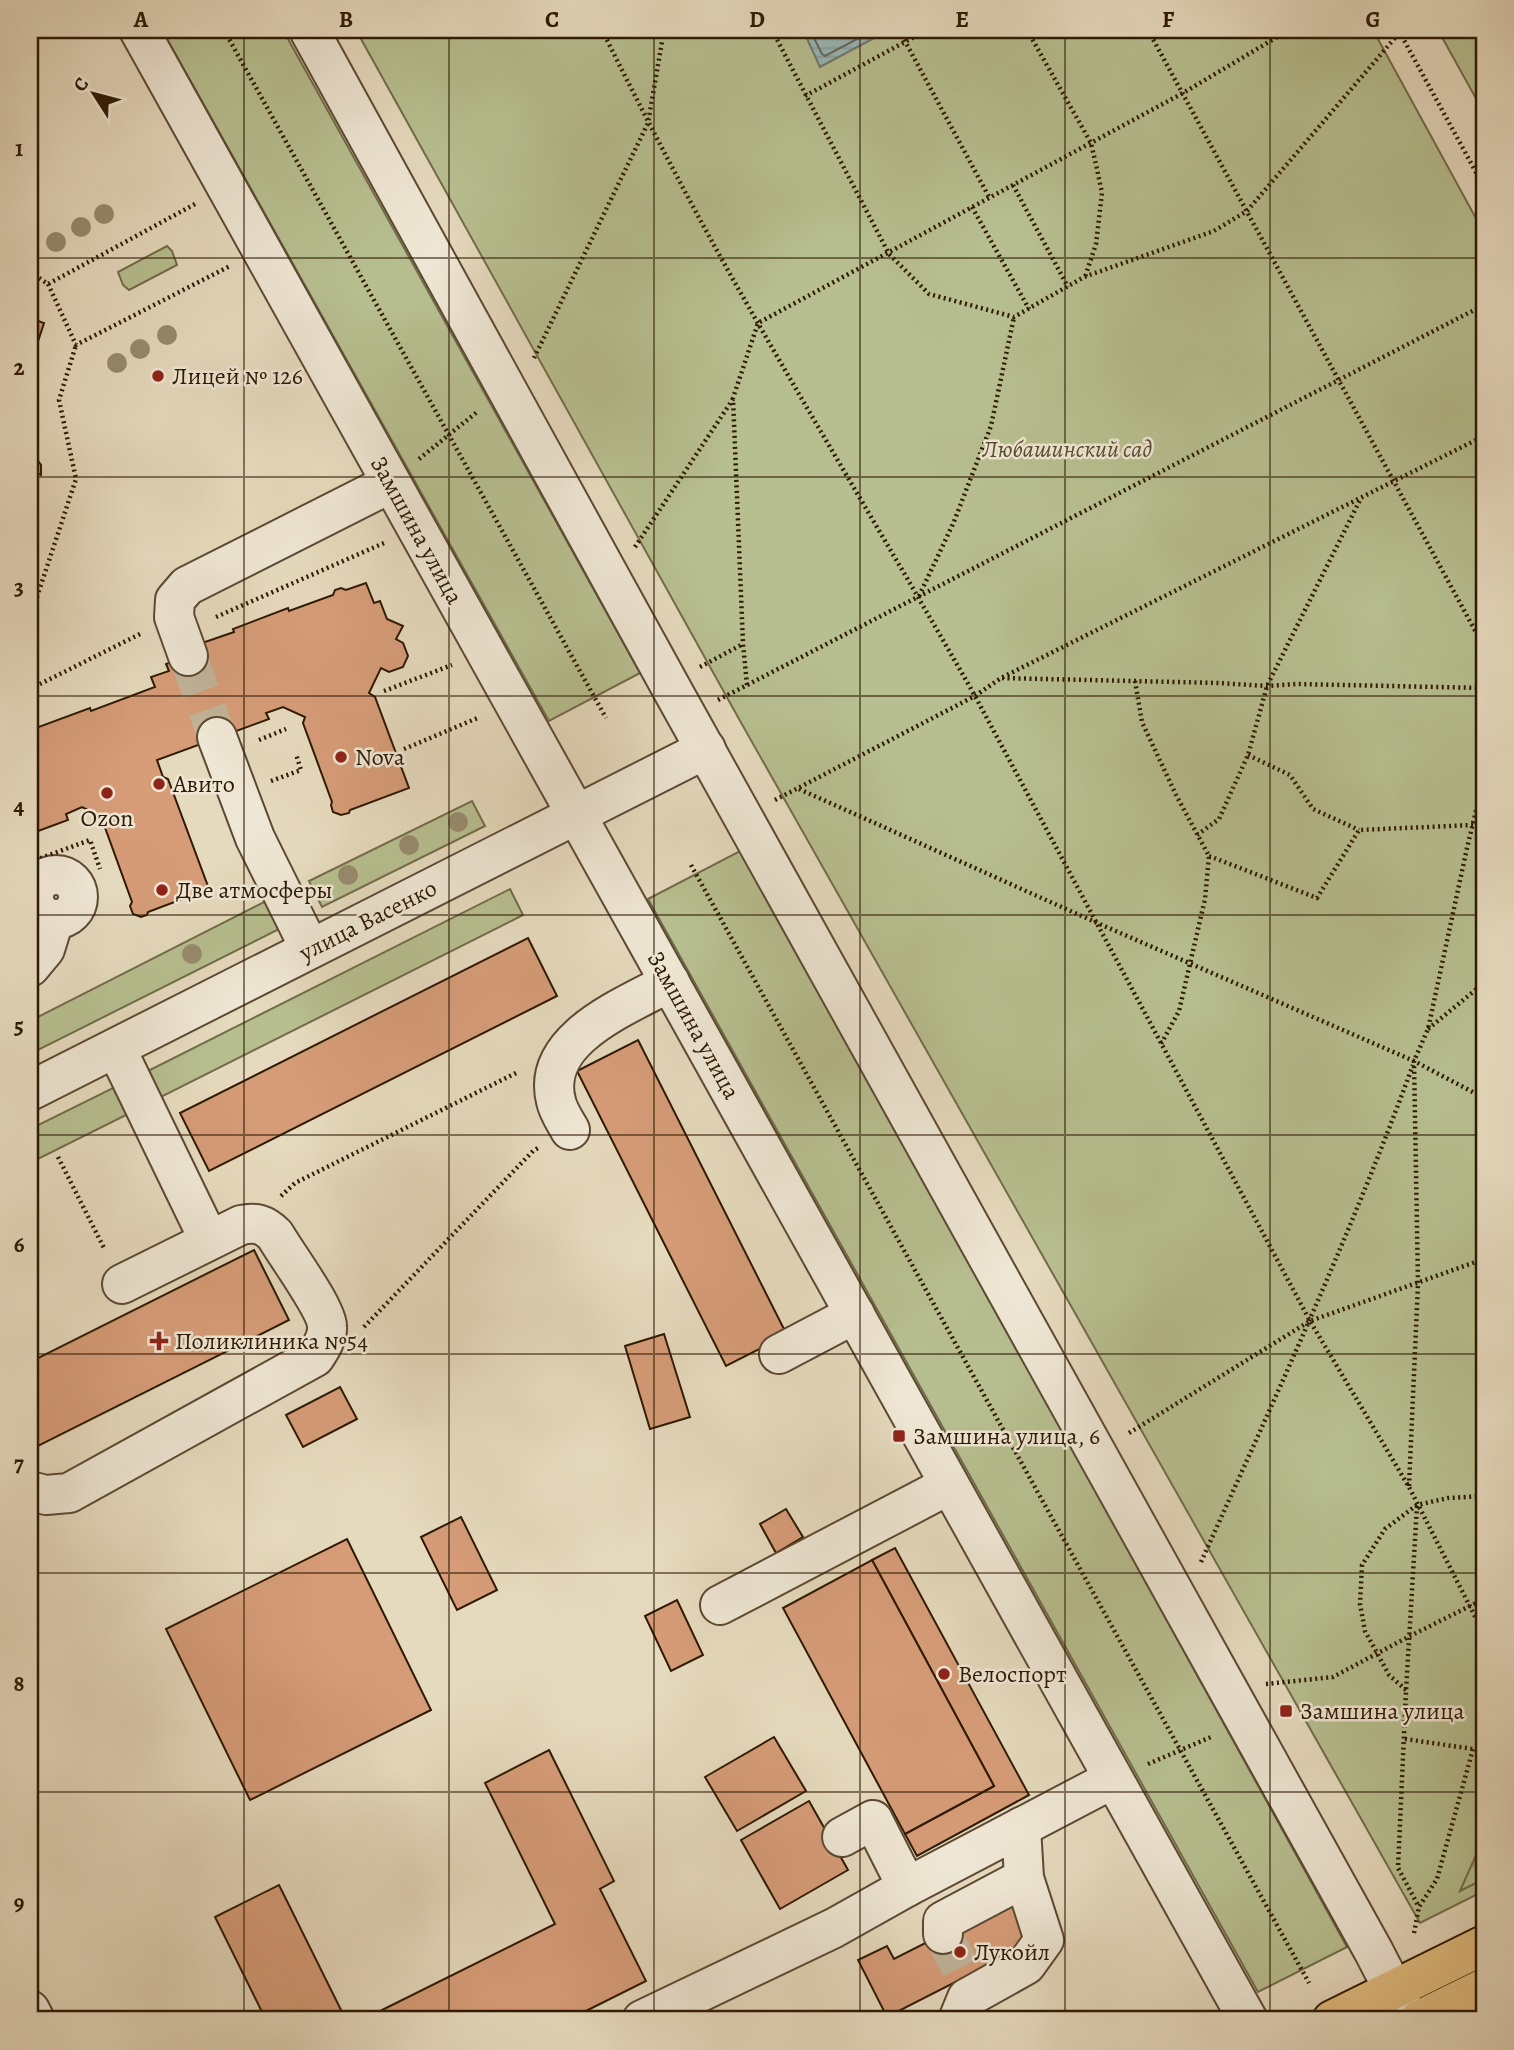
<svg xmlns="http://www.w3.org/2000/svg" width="1514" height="2050" font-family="Alegreya,serif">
	<defs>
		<pattern id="forest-firs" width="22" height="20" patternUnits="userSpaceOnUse" patternTransform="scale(1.75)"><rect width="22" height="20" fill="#b7bf90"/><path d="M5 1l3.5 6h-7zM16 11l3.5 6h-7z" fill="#9ea47b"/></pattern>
		<pattern id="water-rules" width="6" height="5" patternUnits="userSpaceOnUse" patternTransform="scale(1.75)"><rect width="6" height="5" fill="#99b9ba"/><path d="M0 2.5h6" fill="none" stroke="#849e9e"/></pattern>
	</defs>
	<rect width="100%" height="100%" fill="#e6dabe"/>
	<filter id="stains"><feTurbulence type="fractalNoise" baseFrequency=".00286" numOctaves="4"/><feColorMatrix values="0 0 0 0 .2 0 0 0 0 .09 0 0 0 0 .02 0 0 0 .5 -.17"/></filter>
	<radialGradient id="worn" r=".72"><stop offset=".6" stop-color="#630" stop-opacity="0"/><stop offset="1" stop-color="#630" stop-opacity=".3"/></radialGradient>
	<!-- green -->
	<g fill="#b7bf90" stroke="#726c4a" stroke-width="2">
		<polygon points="162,30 283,30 640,673 549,721"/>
		<polygon points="356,30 1373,30 1484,233 1484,1891 1420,1923 739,719"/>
		<polygon points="1438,30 1484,30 1484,113"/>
		<polygon points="167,246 172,251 177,265 129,290 123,285 118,272"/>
		<polygon points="472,801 485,826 322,907 309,881"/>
		<polygon points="742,850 1347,1947 1258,1992 648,899"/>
		<polygon points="510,889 523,915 155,1100 142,1074"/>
		<polygon points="278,895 291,923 30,1054 30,1021"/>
		<polygon points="117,1086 130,1113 30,1163 30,1129"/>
	</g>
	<!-- forest -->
	<polygon fill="url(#forest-firs)" stroke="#726c4a" stroke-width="2" points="1484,1837 1484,1879 1460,1891"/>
	<!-- water -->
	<polygon fill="url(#water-rules)" stroke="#6e7971" stroke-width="2" points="803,30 889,30 820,67"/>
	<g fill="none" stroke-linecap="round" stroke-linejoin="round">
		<!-- shore -->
		<polyline stroke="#64695e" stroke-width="2" points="810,30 822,54 825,56 874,30"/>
	</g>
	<!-- building -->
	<g fill="#d69c78" stroke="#2e1903" stroke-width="2">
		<polygon points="30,318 44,323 30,366"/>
		<polygon points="30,449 41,465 41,475 37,473 30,494"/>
		<polygon points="366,583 374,603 380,601 387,619 403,626 396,639 403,643 408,656 403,667 389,672 381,668 369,693 375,697 409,788 350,810 349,813 341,815 333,812 331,805 332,802 303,723 305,717 283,707 266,713 269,719 157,760 163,777 168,779 209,889 148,912 147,915 141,917 133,914 130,906 132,902 103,822 105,818 82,807 66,814 68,820 30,834 30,734 34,732 33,729 90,708 91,711 155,687 151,677 169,671 166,664 199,652 196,645 234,632 233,629 288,608 289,611 333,595 335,590 341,588 346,590"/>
		<polygon points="528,938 557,996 209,1171 180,1113"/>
		<polygon points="638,1040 787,1335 726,1366 577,1071"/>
		<polygon points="254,1250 289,1320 30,1450 30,1362"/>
		<polygon points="664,1334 690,1417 650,1429 625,1346"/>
		<polygon points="340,1387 357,1419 303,1447 286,1415"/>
		<polygon points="786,1509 803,1537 776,1553 760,1524"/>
		<polygon points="461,1517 497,1590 457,1610 421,1537"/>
		<polygon points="347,1539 431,1710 250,1800 166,1629"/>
		<polygon points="895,1548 1029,1795 917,1856 905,1834 994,1786 872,1560"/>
		<polygon points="872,1560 994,1786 905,1834 783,1608"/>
		<polygon points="677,1600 703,1655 671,1671 645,1616"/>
		<polygon points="774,1737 806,1791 737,1831 705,1777"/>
		<polygon points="549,1750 614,1881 600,1889 646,1981 568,2020 362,2020 555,1924 485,1783"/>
		<polygon points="809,1801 848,1870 780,1909 741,1840"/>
		<polygon points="279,1885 346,2020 266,2020 215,1917"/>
		<polygon points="1014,1898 1036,1941 887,2017 858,1960 887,1946 894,1959"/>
	</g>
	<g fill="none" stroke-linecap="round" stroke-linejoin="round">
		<!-- minor-tunnel -->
		<g stroke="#c1b399" stroke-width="38" stroke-dasharray="38 19" stroke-linecap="butt">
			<polyline points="188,656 217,737"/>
			<polyline points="943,1934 965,1977"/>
		</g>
		<defs>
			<g id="minor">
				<polyline points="139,30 1248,2020"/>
				<polyline points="309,30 669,684 1374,1952 1409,2020"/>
				<polyline points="188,656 174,617 175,600 187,586 391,483"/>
				<polyline points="217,737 255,838 310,949"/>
				<circle cx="56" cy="897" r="22"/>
				<polyline points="30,967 45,949 54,920"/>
				<polyline points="116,1048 209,1240"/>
				<polyline points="30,1091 706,749"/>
				<path d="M570,1130C565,1121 558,1111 556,1101C540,1038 627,1006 670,982"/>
				<polyline points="779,1354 855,1314"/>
				<path d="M30,1491L46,1495L69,1493L315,1357C321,1348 328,1337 327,1326C326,1308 286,1254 275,1235C264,1224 256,1222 241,1225L122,1284"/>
				<polyline points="720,1605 949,1485"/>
				<polyline points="842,1837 873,1820 907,1887"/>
				<polyline points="943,1934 943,1921 1024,1878"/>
				<polyline points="30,2010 35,2020"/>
				<polyline points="642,2020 834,1928 907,1887 1113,1779"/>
				<polyline points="958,2020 967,1998 1026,1965 1044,1940 1024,1878 1021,1827"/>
			</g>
			<g id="major">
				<polyline points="1332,2020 1484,1945"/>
				<polyline points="1419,2020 1484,1988"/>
			</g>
		</defs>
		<!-- minor casing -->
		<use href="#minor" stroke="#5c4932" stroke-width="42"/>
		<!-- major casing -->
		<use href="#major" stroke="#2e1903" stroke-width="42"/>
		<!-- path -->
		<g stroke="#2e1903" stroke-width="4.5" stroke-dasharray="2 3.5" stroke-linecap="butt">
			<polyline points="224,30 606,718"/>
			<path d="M602,30C651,129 703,228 759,325C830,449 904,571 975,696L1310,1321L1409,1487L1484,1634"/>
			<polyline points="772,30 889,254 929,294 1014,317 1084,277 1214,231 1247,211 1400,32"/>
			<polyline points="899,30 989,197"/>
			<polyline points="1027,30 1091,143 1097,169 1102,193 1096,244 1085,277"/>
			<polyline points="1148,30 1484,647"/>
			<polyline points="1399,31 1484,187"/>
			<polyline points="805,96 927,30"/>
			<polyline points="1013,185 1068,287"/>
			<polyline points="972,207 1029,309"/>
			<polyline points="30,272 48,284 195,204"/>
			<polyline points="48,284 76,345 230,266"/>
			<polyline points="534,358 648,123 664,30"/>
			<polyline points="419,459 477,412"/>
			<polyline points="635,547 733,399"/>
			<polyline points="919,596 953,524 991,426 1014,317"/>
			<polyline points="216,617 384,543"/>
			<polyline points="30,618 76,479 59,400 76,345"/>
			<polyline points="700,667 743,644"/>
			<polyline points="1002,678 1218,683 1267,686 1297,684 1484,688"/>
			<polyline points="1135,681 1142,722 1176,795 1209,856 1205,899 1179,1011 1161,1044"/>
			<polyline points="747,685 743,644 733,398 758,323 1183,93 1289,30"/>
			<polyline points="30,689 142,633"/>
			<polyline points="384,691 452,665"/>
			<polyline points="718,700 1484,305"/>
			<polyline points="259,740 286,729"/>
			<polyline points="404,749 480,717"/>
			<polyline points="1248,755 1290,775 1313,809 1359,830"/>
			<polyline points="271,781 301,770 296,754"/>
			<polyline points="799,789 1095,922 1414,1061 1484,1098"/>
			<polyline points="775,800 975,696 1001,678 1484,436"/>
			<polyline points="1197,835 1219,819 1248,755 1267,686 1360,500"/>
			<polyline points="1209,856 1317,898 1359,830 1472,825 1484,827"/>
			<polyline points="30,862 90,840 100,869"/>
			<polyline points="691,865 1309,1983"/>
			<polyline points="1428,1029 1484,983"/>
			<polyline points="58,1157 105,1250"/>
			<polyline points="281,1196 295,1183 518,1072"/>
			<polyline points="364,1327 533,1151 538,1148"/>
			<polyline points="1129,1433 1310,1321 1484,1259"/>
			<polyline points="1409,1486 1418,1284 1414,1061 1428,1029 1467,848 1484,778"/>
			<polyline points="1417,1506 1406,1691 1398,1868 1419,1907"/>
			<path d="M1201,1562C1275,1398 1351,1234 1413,1065"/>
			<polyline points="1266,1684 1333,1677 1410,1636 1484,1599"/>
			<polyline points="1406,1690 1389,1675 1365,1631 1360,1604 1362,1565 1385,1529 1417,1505 1448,1498 1484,1496"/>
			<polyline points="1405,1739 1473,1749 1484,1744"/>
			<polyline points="1148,1764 1211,1737"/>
			<polyline points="1414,1933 1419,1907 1437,1879 1473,1749"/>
		</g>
		<!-- minor -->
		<use href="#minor" stroke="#efe7d5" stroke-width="38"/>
		<!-- major -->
		<use href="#major" stroke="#e3bd7f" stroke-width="38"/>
	</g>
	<!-- trees -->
	<g fill="#978b6e">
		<circle cx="104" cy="214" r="10"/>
		<circle cx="81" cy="227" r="10"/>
		<circle cx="56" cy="242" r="10"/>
		<circle cx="167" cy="335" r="10"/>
		<circle cx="140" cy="349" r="10"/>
		<circle cx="117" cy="363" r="10"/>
		<circle cx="458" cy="822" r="10"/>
		<circle cx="409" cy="845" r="10"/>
		<circle cx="348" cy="875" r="10"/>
		<circle cx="192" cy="954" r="10"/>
	</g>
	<!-- grid -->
	<path fill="none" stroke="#2e1903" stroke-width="2" stroke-opacity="0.55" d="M244,30V2020M449,30V2020M654,30V2020M860,30V2020M1065,30V2020M1270,30V2020M30,258H1484M30,477H1484M30,696H1484M30,915H1484M30,1135H1484M30,1354H1484M30,1573H1484M30,1792H1484"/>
	<!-- markers -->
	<g fill="#8f2418" stroke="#efe7d5" stroke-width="2.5">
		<circle cx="158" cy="376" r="7"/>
		<circle cx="341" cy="757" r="7"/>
		<circle cx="159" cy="784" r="7"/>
		<circle cx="107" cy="793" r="7"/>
		<circle cx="162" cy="890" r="7"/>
		<path d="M155.5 1330.5h7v7h7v7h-7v7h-7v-7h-7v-7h7z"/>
		<rect x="892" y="1429" width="14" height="14" rx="3.5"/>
		<circle cx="944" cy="1674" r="7"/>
		<rect x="1279" y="1704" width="14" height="14" rx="3.5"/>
		<circle cx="960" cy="1952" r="7"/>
	</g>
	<g text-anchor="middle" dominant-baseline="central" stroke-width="5" stroke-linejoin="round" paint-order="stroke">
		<!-- poi labels -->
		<g font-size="24" fill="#2e1903" stroke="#efe7d5" text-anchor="start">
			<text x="172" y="376">Лицей № 126</text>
			<text x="355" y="757">Nova</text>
			<text x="173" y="784">Авито</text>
			<text x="107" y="818" text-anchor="middle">Ozon</text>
			<text x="176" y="890">Две атмосферы</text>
			<text x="175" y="1341">Поликлиника №54</text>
			<text x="913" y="1436">Замшина улица, 6</text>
			<text x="958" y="1674">Велоспорт</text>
			<text x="1300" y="1711">Замшина улица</text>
			<text x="974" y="1952">Лукойл</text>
		</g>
		<!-- park labels -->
		<g font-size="24" font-style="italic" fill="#574b2d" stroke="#efe7d5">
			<text x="1067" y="449">Любашинский сад</text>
		</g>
		<!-- street labels -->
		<g font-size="24" fill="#2e1903" stroke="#efe7d5">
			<text transform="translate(417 530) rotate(61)">Замшина улица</text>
			<text transform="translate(368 920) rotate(-27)">улица Васенко</text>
			<text transform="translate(694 1025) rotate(61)">Замшина улица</text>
		</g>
	</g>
	<!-- margin -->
	<rect width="1514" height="2050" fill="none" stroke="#e6dabe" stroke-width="77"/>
	<!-- north arrow -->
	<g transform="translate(94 94) rotate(306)" stroke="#efe7d5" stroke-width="5" paint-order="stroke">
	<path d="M0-5L12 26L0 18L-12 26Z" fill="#2e1903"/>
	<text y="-10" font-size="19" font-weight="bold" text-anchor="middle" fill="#2e1903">С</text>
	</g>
	<rect x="38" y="38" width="1438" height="1973" fill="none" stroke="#2e1903" stroke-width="2.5"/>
	<g font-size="23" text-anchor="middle" font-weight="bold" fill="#2e1903">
		<text x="141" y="27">A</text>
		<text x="346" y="27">B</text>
		<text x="552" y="27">C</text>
		<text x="757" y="27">D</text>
		<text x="962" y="27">E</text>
		<text x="1168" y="27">F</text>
		<text x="1373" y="27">G</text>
		<text x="19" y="156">1</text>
		<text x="19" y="375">2</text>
		<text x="19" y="595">3</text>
		<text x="19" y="814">4</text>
		<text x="19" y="1033">5</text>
		<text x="19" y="1252">6</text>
		<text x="19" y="1471">7</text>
		<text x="19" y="1691">8</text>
		<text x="19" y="1910">9</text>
	</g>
	<rect width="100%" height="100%" filter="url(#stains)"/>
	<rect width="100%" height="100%" fill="url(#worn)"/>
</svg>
